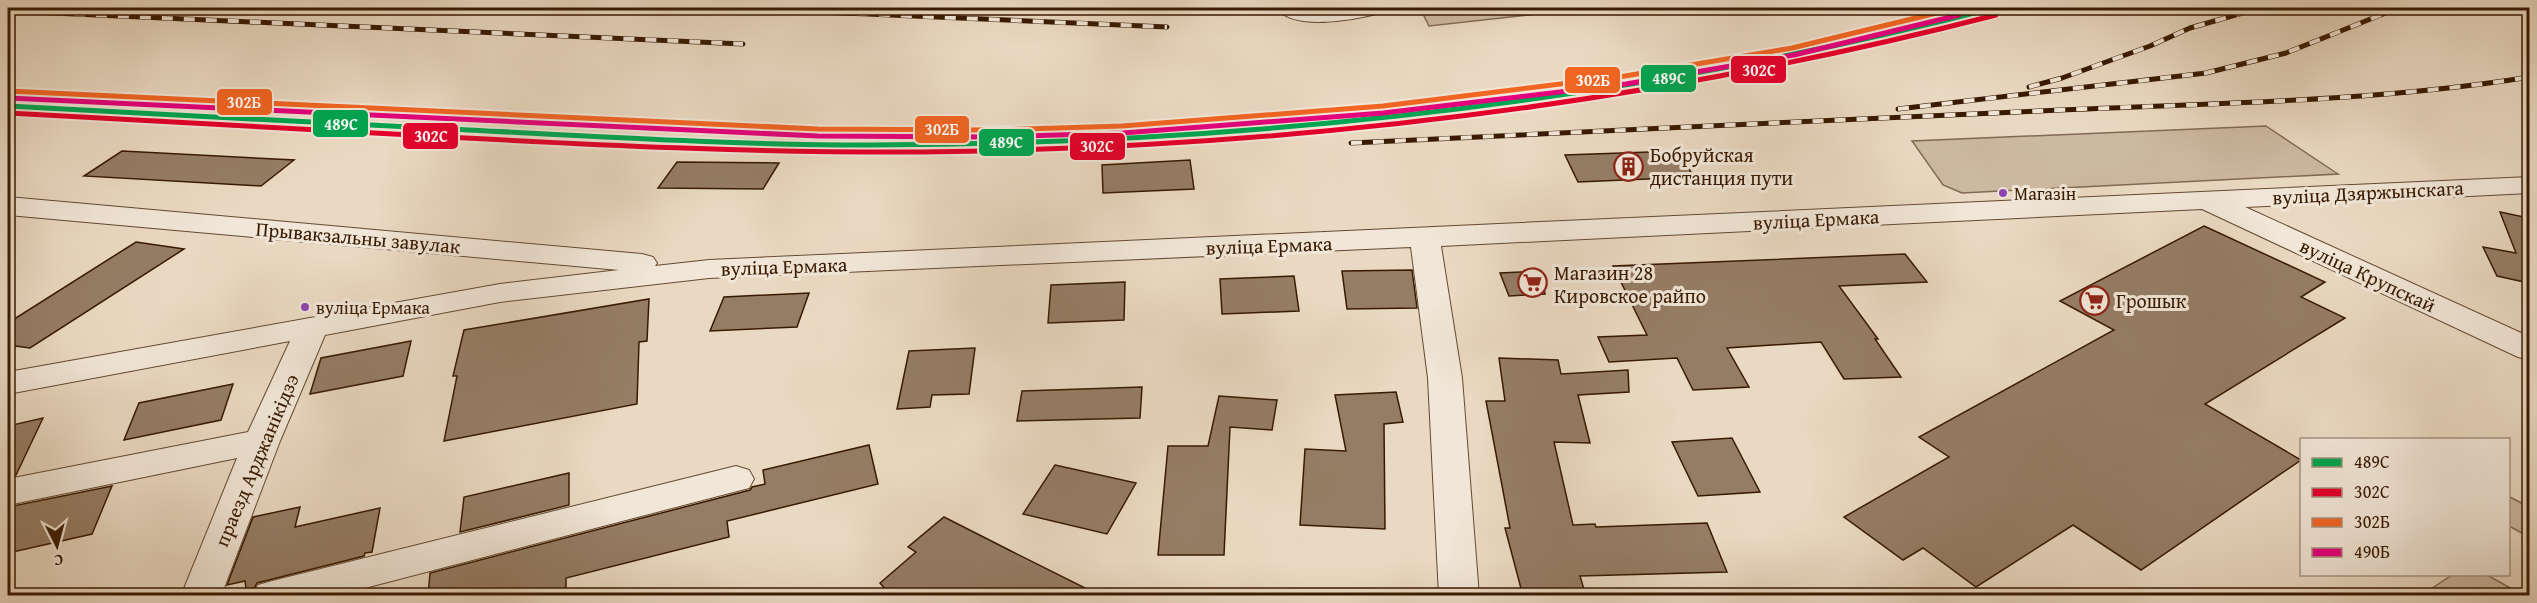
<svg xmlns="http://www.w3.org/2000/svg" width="2537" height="603" font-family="'Gentium Book Plus',serif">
	<rect width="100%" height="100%" fill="#ead9c2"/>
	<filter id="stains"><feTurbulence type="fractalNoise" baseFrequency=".00333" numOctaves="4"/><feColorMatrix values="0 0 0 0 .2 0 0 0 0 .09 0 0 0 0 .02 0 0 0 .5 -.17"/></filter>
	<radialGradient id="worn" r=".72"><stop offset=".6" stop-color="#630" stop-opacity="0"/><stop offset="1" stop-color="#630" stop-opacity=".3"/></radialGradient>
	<!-- green -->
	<g fill="#ccb9a1" stroke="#826a51" stroke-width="1.5">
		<polygon points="1420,8 1593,8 1429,26"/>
		<polygon points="2266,126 2338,174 1962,193 1943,185 1912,141"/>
		<polygon points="2508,496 2529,507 2529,537 2509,526"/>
		<polygon points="2452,575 2487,575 2523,595 2422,595"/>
	</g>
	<!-- building -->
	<g fill="#957d65" stroke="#381a01" stroke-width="1.5">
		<polygon points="122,151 294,160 261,186 84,176"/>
		<polygon points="1678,151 1694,177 1578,182 1565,155"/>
		<polygon points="1190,160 1194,189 1103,193 1102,165"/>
		<polygon points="677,162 779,163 763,189 658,188"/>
		<polygon points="2500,212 2529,218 2529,283 2497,276 2483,247 2516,253"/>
		<polygon points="2204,226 2325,282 2301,297 2345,318 2205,404 2301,460 2141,570 2073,525 1976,587 1923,548 1903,560 1844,517 1949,457 1919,437 2114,330 2060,301"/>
		<polygon points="136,242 184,249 30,348 8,345 8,323"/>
		<polygon points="1905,254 1927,282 1839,286 1878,339 1875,339 1901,377 1844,379 1821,342 1727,348 1749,387 1693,390 1677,358 1609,362 1598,337 1647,335 1613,266"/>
		<polygon points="1412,270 1417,308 1347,309 1342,271"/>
		<polygon points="1541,271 1545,294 1509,296 1500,273"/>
		<polygon points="1294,276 1299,311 1222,314 1220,279"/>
		<polygon points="1125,282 1124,320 1048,323 1051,285"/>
		<polygon points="809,293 797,327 710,331 724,297"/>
		<polygon points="649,299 647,341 639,342 637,404 444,441 457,376 453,376 464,330"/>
		<polygon points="411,341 403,376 310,394 321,358"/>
		<polygon points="975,348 969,394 932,395 930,407 897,409 909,351"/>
		<polygon points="1499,358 1558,360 1561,374 1628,370 1629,392 1578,395 1590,443 1554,442 1573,525 1595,524 1596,527 1707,523 1727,572 1580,576 1586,596 1523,596 1505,528 1510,528 1486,401 1505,401"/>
		<polygon points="233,384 221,420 124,440 139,403"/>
		<polygon points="1142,387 1140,418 1017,421 1022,391"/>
		<polygon points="1396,392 1403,422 1384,424 1385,529 1300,525 1305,449 1346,451 1335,395"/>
		<polygon points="1219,396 1277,400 1272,430 1230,427 1224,555 1158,555 1168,446 1208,446"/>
		<polygon points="43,418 16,475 8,477 8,426"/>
		<polygon points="1732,438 1760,492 1698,496 1672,442"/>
		<polygon points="869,445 878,484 727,521 729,537 566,578 566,588 538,596 428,596 430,573 750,490 752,487 765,484 763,470"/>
		<polygon points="1055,465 1136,483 1107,534 1023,514"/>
		<polygon points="569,473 569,505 460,532 464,497"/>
		<polygon points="112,486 92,534 8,553 8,507"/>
		<polygon points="300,507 295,527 380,508 372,552 365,553 364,556 257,583 250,596 247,596 245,581 227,585 253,517"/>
		<polygon points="944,517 1011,551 1101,596 891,596 880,583 916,552 908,547"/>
	</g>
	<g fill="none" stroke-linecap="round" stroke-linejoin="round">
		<defs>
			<g id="street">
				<path d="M1277,8H1384L1381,13C1357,19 1293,32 1277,8Z"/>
				<polygon points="2530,177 2530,193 2245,207 2530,337 2530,360 2518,357 2202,209 1441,246 1462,378 1479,596 1439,596 1428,378 1411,247 709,278 500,302 325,335 280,441 221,596 181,596 237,458 8,505 8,479 248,432 290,341 8,394 8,372 500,284 619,270 8,215 8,197 642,254 653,257 657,263 655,266 709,260"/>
				<polygon points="736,466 749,470 754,479 749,488 334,596 252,596 258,585 272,581"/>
			</g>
		</defs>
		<!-- street casing -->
		<use href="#street" stroke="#644a31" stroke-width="2"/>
		<!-- street -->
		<use href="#street" fill="#f1e6d7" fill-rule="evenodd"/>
		<defs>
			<g id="rail">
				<polyline points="725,8 1167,27"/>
				<polyline points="8,11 743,44"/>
				<polyline points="2029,87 2062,78 2150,46 2190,28 2260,8"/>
				<polyline points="1898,109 2206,73 2286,53 2398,8"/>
				<path d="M1351,143C1580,132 1810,121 2039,111C2203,103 2367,103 2530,77"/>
			</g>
		</defs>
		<!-- rail casing -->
		<use href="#rail" stroke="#381a01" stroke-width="5"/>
		<!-- rail -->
		<use href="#rail" stroke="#f1e6d7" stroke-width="4" stroke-dasharray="11" stroke-linecap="butt"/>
		<defs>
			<path id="rail-1" d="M8,106C155,115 302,121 449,129C590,136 730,145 871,145C1249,144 1628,102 1994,8"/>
			<path id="rail-2" d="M8,113C148,121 289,128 430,136C594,145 757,153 922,152C1283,148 1646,105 1996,15"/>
			<polyline id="rail-3" points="8,91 818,129 992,130 1122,126 1383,106 1625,76 1792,48 1957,8"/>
			<polyline id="rail-4" points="8,98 818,136 992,137 1123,133 1383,113 1626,84 1794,55 1959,15"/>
		</defs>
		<!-- rail-1 casing -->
		<use href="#rail-1" stroke="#f1e6d7" stroke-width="9"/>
		<!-- rail-2 casing -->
		<use href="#rail-2" stroke="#f1e6d7" stroke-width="9"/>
		<!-- rail-3 casing -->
		<use href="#rail-3" stroke="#f1e6d7" stroke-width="9"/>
		<!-- rail-4 casing -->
		<use href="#rail-4" stroke="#f1e6d7" stroke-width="9"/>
		<!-- rail-1 -->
		<use href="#rail-1" stroke="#00a651" stroke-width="5"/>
		<!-- rail-2 -->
		<use href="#rail-2" stroke="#e4002b" stroke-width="5"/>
		<!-- rail-3 -->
		<use href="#rail-3" stroke="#f26522" stroke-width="5"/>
		<!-- rail-4 -->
		<use href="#rail-4" stroke="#e5007d" stroke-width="5"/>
	</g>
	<!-- icons -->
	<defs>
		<symbol id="building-ring" viewBox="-11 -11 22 22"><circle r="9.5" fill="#f1e6d7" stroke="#8f2418" stroke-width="1.5"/><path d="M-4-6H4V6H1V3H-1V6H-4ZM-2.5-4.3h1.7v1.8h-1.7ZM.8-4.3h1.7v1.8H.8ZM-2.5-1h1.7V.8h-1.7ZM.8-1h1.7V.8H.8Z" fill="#8f2418"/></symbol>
		<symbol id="supermarket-ring" viewBox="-11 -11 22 22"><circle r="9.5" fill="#f1e6d7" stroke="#8f2418" stroke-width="1.5"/><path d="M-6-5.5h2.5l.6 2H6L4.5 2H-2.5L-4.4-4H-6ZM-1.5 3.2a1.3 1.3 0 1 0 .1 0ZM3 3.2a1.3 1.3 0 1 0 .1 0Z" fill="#8f2418"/></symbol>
	</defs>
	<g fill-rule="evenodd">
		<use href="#building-ring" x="1612" y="150" width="33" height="33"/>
		<use href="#supermarket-ring" x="1516" y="266" width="33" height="33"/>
		<use href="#supermarket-ring" x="2078" y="284" width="33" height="33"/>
	</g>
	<!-- markers -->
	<g fill="#8e44ad" stroke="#f1e6d7" stroke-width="2">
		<circle cx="2003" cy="193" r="5"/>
		<circle cx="305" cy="307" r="5"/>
	</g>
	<g text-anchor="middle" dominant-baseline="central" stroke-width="6" stroke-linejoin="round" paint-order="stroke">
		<!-- bus labels -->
		<g font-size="18" fill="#381a01" stroke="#f1e6d7" text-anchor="start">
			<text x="2014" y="193">Магазін</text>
			<text x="316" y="307">вуліца Ермака</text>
		</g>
		<!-- poi labels -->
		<g font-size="20" fill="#381a01" stroke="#f1e6d7" text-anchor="start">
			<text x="1650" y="154">Бобруйская<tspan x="1650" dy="23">дистанция пути</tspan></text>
			<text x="1554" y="272">Магазин 28<tspan x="1554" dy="23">Кировское райпо</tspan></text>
			<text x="2116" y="300">Грошык</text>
		</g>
		<!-- street labels -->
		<g font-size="20" fill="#381a01" stroke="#f1e6d7">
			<text transform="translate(2368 192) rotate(-3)">вуліца Дзяржынскага</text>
			<text transform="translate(1816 219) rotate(-3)">вуліца Ермака</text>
			<text transform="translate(358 237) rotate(5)">Прывакзальны завулак</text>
			<text transform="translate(1269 245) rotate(-2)">вуліца Ермака</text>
			<text transform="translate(784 266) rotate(-2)">вуліца Ермака</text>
			<text transform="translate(2368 275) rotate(25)">вуліца Крупскай</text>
			<text transform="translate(256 460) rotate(-67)">праезд Арджанікідзэ</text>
		</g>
	</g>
	<g stroke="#f1e6d7" stroke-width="2">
		<rect x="1730" y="55" width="57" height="29" rx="6" fill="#e4002b"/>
		<rect x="1640" y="64" width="57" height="29" rx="6" fill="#00a651"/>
		<rect x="1564" y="66" width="57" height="28" rx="6" fill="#f26522"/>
		<rect x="216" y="88" width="57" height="28" rx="6" fill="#f26522"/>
		<rect x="312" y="109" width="57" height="29" rx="6" fill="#00a651"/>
		<rect x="914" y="115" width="56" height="29" rx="6" fill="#f26522"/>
		<rect x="402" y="122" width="57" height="28" rx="6" fill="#e4002b"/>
		<rect x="978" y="128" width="57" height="29" rx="6" fill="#00a651"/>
		<rect x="1069" y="132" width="57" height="29" rx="6" fill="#e4002b"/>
	</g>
	<g font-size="16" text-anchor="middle" font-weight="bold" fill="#fff">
		<text x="1759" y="76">302С</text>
		<text x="1669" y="84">489С</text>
		<text x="1593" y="86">302Б</text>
		<text x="244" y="108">302Б</text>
		<text x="341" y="130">489С</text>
		<text x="942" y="135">302Б</text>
		<text x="431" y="142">302С</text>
		<text x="1006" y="148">489С</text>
		<text x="1097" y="152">302С</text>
	</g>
	<!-- margin -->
	<rect width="2537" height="603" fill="none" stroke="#ead9c2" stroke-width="30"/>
	<rect x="9" y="9" width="2519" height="585" fill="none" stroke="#381a01" stroke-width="3"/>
	<rect x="15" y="15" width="2507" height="573" fill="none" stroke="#381a01" stroke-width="1.5"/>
	<!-- legend -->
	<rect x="2300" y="438" width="210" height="138" fill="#f1e6d7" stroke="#a79481" stroke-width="1.5"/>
	<rect x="2312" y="458" width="30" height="9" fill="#00a651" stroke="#a79481" stroke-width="1.5"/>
	<text x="2354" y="468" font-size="18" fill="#381a01">489С</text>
	<rect x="2312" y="488" width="30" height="9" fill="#e4002b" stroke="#a79481" stroke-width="1.5"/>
	<text x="2354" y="498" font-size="18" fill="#381a01">302С</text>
	<rect x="2312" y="518" width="30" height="9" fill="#f26522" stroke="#a79481" stroke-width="1.5"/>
	<text x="2354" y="528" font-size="18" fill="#381a01">302Б</text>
	<rect x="2312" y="548" width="30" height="9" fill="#e5007d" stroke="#a79481" stroke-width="1.5"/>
	<text x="2354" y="558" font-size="18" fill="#381a01">490Б</text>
	<!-- north arrow -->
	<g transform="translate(57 546) rotate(174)" stroke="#f1e6d7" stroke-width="4.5" paint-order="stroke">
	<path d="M0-4.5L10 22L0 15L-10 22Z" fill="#381a01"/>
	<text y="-9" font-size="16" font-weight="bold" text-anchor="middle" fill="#381a01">С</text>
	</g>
	<rect width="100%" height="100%" filter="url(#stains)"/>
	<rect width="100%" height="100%" fill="url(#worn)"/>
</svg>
